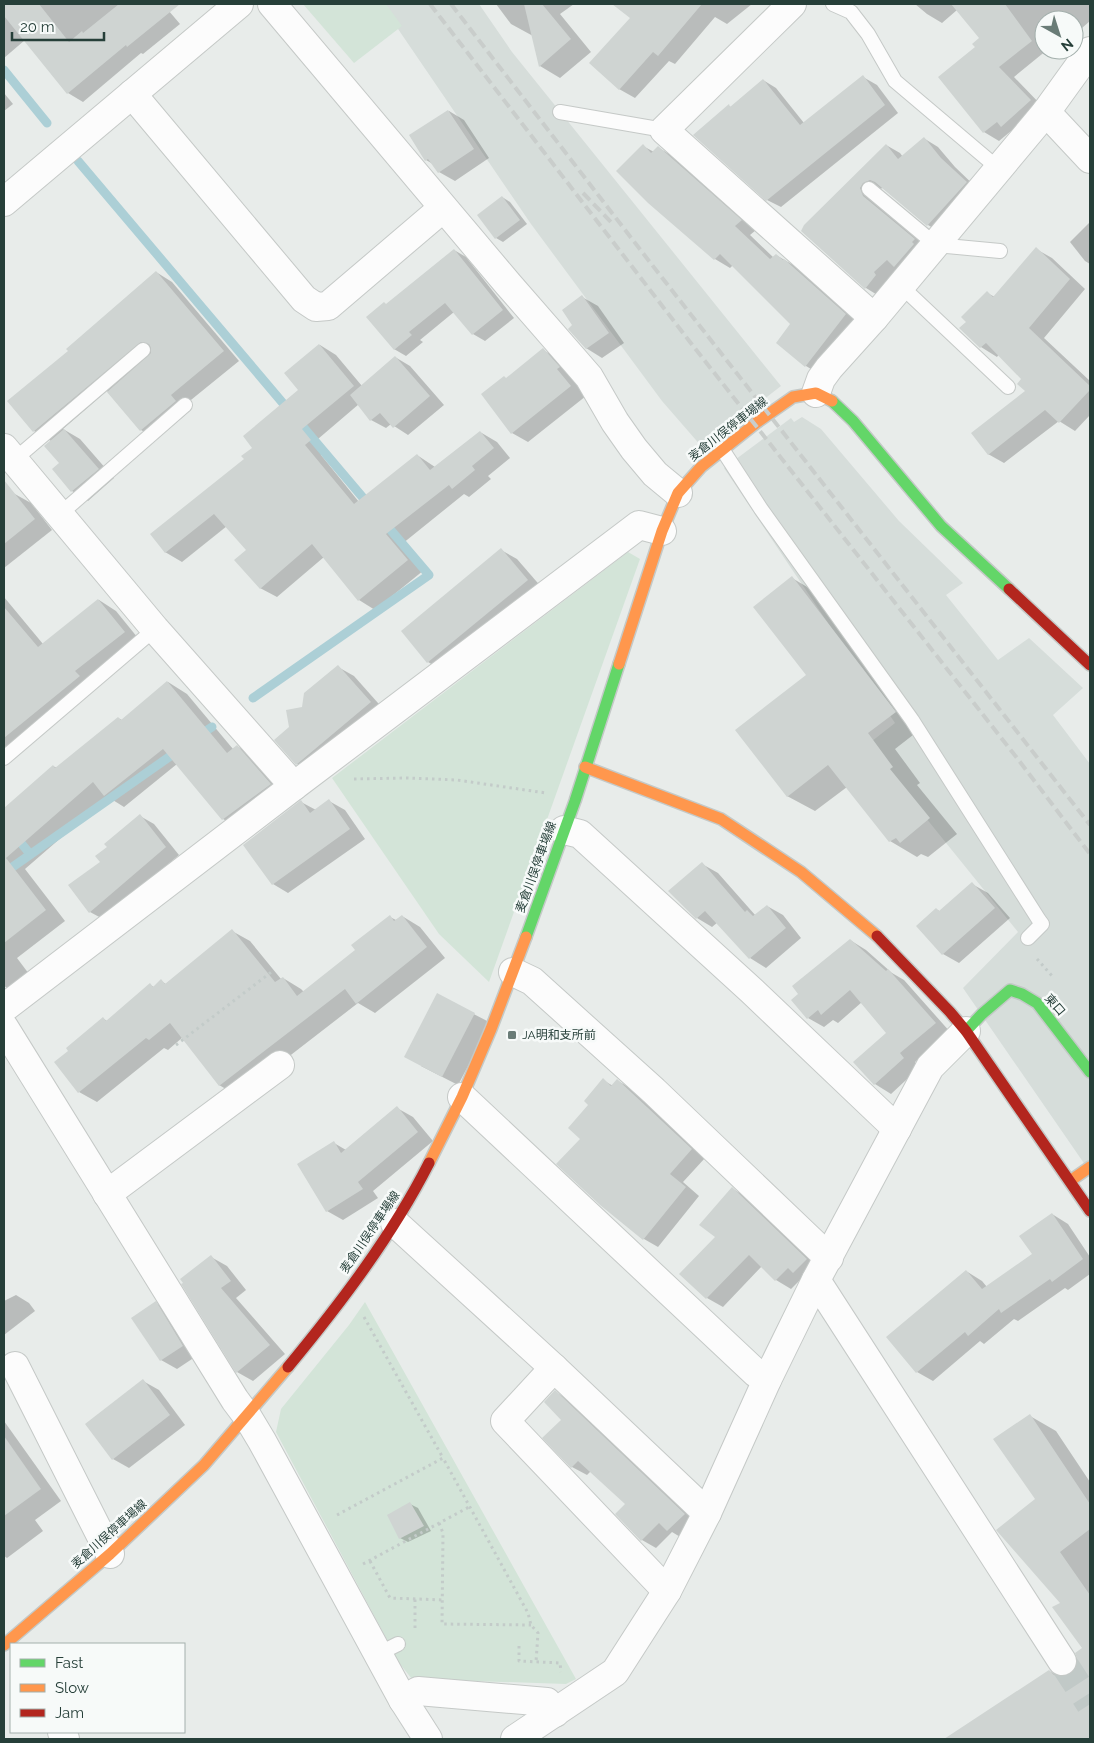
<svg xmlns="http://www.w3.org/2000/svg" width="1094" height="1743" font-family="Raleway,'Noto Sans JP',sans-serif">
	<rect width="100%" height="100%" fill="#e8ecea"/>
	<!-- built -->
	<g fill="#d6ddda">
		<polygon points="381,4 479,4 512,52 781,386 702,447 662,401 531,224"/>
		<polygon points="802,417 821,429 899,521 963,583 946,595 998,660 1029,638 1083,688 1053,715 1090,764 1090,1172 963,988 1018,932 867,745 895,723 724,468 791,418 794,422"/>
	</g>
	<!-- green -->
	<g fill="#d3e4d8">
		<polygon points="303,4 386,4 402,26 354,63"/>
		<polygon points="628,552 640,559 489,982 439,934 332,778"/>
		<polygon points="365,1302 576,1679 566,1684 412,1679 400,1664 276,1432 281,1409 349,1325"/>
	</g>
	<!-- shadow -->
	<g fill="#0003">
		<polygon points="4,4 163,4 180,24 143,54 141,53 83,102 68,93 25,40 4,58"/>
		<polygon points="496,4 574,4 560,14 591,52 560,78 540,66 533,36 511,24"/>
		<polygon points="637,4 752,4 727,24 715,17 675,64 669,61 635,98 619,89 632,18 628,14"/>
		<polygon points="915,4 1090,4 1090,21 1082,28 1078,26 1074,29 1074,20 1044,20 1044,50 1047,50 1014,77 1045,109 1017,134 1011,131 999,141 984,132 981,38 957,10 942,23 927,14"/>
		<polygon points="863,77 877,85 898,113 781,207 767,200 729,106 731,107 763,80 776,88 804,123"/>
		<polygon points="4,93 13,104 4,111"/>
		<polygon points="449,111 464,120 489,158 455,181 439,172 433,164 426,160"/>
		<polygon points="925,139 938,147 955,167 980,191 941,233 928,225 883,188 876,190 873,196 877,205 927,247 887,280 889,283 879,296 866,288 802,231 886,145 900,153 903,157"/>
		<polygon points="643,146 654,152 659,148 674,157 756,230 750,235 774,258 776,255 800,269 861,324 821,375 806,366 792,324 733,265 730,268 715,259"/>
		<polygon points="502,197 510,202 527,224 503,242 496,238"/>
		<polygon points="1090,222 1090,264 1085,261 1070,242"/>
		<polygon points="1036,249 1052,258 1085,289 1044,338 1090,381 1090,415 1075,431 1059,421 1004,463 988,454 1027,391 1023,379 999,354 997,357 981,347 960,328 967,322 987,293 995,297"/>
		<polygon points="454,250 466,257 514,318 485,341 473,334 454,312 420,340 423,342 406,356 394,349 386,305"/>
		<polygon points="156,272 172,282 239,361 186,404 191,410 157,439 141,430 107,391 63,429 80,439 114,478 88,501 72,491 54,469 61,464 51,441 34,431 9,401 70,351"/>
		<polygon points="582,297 598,306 624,343 602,358 586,348 574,325"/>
		<polygon points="320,345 336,355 362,386 395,357 410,366 444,405 408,435 391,424 386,428 371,420 359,404 318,439 327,450 321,455 359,502 417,455 435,467 480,432 497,442 510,458 488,476 491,479 469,497 464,494 402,544 424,570 375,610 359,600 324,557 277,597 260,588 248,550 227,526 182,562 165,552 245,459 300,391"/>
		<polygon points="543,350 559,359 575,377 572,379 586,396 528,442 512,433 507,379"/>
		<polygon points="13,493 31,503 52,530 4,568 4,500"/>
		<polygon points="501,550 517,559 543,589 443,671 428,662"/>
		<polygon points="792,578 819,594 922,728 895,749 920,783 917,785 957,834 928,857 921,854 917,857 890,841 847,787 815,811 787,796 808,675"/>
		<polygon points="4,597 43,644 99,600 116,611 142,643 4,761"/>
		<polygon points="338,667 354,676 386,712 313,773 297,764 303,708"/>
		<polygon points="168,682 187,694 233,749 237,746 256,758 290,795 243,830 223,819 177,764 124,807 108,797 25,869 65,921 17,958 35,982 19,995 4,986 4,809 53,766 57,768 118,718 122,720"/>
		<polygon points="329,801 345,810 365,839 288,893 273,884 301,802 316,810"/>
		<polygon points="140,816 154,824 179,855 103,919 90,912 109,847"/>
		<polygon points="702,864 718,873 756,916 767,906 783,915 801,938 766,968 750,958 718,922 712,927 697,918"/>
		<polygon points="972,884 988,893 1010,918 959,963 943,954 918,926 936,909 941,912"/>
		<polygon points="402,916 420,927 445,958 375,1013 358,1003 238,1096 219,1085 183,1037 168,1050 164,1048 97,1102 79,1092 104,1019 107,1021 150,985 154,987 161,981 166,984 232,931 250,941 281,979 283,978 301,989 304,992 357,950 390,917 396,920"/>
		<polygon points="850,940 866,950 892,973 904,980 951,1033 915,1062 919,1068 891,1094 875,1084 855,1062 888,1033 862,1002 838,1023 833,1020 824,1027 808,1018"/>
		<polygon points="437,995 491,1023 458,1085 421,1066"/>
		<polygon points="603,1080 613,1086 618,1081 632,1089 705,1158 683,1182 699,1196 658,1247 644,1239 601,1204 581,1138 590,1105"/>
		<polygon points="397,1108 413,1117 433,1141 373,1191 378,1198 343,1220 327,1211 334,1143 346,1150"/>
		<polygon points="733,1189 748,1198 822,1268 803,1277 791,1289 776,1280 762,1266 723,1307 707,1298 717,1237"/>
		<polygon points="1052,1214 1068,1224 1090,1257 1090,1274 1068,1290 1065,1288 1018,1321 1014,1319 984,1344 980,1341 933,1381 917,1372 888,1337 966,1271 982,1281 987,1287 1033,1254"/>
		<polygon points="211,1257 227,1266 246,1290 236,1298 285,1354 253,1381 237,1372"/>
		<polygon points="16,1295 29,1303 35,1311 4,1335 4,1301"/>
		<polygon points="156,1303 171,1312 198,1355 177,1369 161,1360"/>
		<polygon points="143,1381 159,1390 185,1425 129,1468 113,1459"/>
		<polygon points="555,1392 570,1400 699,1523 682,1538 672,1532 656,1548 642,1540 627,1503 591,1471 587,1475 572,1467 544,1438 563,1420"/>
		<polygon points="1030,1416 1056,1431 1090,1482 1090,1739 946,1739 1049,1671 1062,1678 1072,1675 1077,1669 1083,1649 1062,1603 1036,1499"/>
		<polygon points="4,1421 61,1501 35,1520 43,1531 7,1558 4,1556"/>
		<polygon points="410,1504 418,1508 431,1531 408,1542 400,1538"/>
	</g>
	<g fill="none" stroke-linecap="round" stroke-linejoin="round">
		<!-- stream -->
		<g stroke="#accfd6" stroke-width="9">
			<polyline points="4,70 47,123"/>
			<polyline points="78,161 370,506"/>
			<polyline points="253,698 429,575 383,521"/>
			<polyline points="198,736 212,727"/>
			<polyline points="4,822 30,854"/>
			<polyline points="4,873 179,750"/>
		</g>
	</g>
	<!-- building -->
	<g fill="#cfd4d2">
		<polygon points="4,4 39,4 69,42 82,31 83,33 119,4 180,4 127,47 126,45 67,94 4,16"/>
		<polygon points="524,4 542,4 571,39 539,67"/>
		<polygon points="612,4 702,4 658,56 653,52 619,90 589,63 630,18"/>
		<polygon points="951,4 1005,4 1032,41 999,67 1031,100 1001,127 997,122 983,133 938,77 975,47 972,44 979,38"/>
		<polygon points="863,75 885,105 766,201 693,135 729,104 730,107 763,79 800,125"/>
		<polygon points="448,110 474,149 438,173 428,159 425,161 409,135"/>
		<polygon points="924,137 941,158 967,182 927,226 875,182 870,180 863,183 860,188 863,196 915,239 912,242 914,244 894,267 887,260 874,272 876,275 865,289 801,231 804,225 886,144 898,159"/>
		<polygon points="643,144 651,153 658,146 742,220 735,226 770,259 776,254 783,260 784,259 846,314 805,367 776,343 790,324 720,254 714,260 648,203 616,171"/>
		<polygon points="502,196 520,220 495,239 477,215"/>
		<polygon points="1036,247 1070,279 1029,328 1090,386 1090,390 1059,423 1045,410 988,455 971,433 1025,391 1017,384 1021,379 986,343 980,348 959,328 966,322 961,317 987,291 993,297"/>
		<polygon points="454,249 503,310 472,335 445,303 409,332 412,335 394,350 366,317 384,302 386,304"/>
		<polygon points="156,271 224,351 171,395 176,401 140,431 107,392 151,353 151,348 149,344 141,342 33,432 7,401 68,351 66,349"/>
		<polygon points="582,295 609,333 586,349 568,329 572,325 562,310"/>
		<polygon points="319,344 354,386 302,429 311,440 305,445 354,504 417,454 430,470 480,431 494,448 472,466 475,470 452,489 449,485 386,534 408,560 358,601 312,544 260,589 234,560 246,550 214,514 165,553 150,534 244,459 241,456 252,448 243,436 298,390 284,373"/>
		<polygon points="543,348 560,367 557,369 571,386 511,434 481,394 504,376 506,378"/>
		<polygon points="395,356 430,396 393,428 380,413 370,421 350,395"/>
		<polygon points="64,429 99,469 71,492 52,469 59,463 44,446"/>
		<polygon points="4,480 35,519 4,544"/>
		<polygon points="501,548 528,580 427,663 401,631"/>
		<polygon points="792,576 896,712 868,733 893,767 890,769 930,818 900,843 896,838 889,842 828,765 787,797 735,730 806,675 753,607"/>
		<polygon points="98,599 125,632 75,671 80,676 4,738 4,607 38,647"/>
		<polygon points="338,665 371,702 296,765 274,740 289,727 286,710 302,707 304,693"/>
		<polygon points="167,681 227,753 237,745 271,784 222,820 163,749 104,796 93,782 6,858 46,910 4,943 4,808 53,765 55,768 118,717 121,720"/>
		<polygon points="329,799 350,829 272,885 243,845 301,800 310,813"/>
		<polygon points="140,814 166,847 89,913 68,885 100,862 95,856 107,847 104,844"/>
		<polygon points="702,862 745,912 747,910 753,916 767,905 786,928 749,959 705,911 696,919 668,891"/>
		<polygon points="972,882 995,908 942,955 916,926 936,908 939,911"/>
		<polygon points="390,915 394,921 402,915 427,947 356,1004 345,989 219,1086 170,1023 149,1040 146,1038 78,1093 54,1062 68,1051 66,1048 103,1017 106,1021 150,983 153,987 161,979 165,984 232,929 275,982 283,977 297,996 355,950 351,945"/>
		<polygon points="850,939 886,971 888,969 936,1023 900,1053 904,1058 874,1085 853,1062 886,1033 850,990 821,1015 818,1010 807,1019 791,1000 798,994 792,986"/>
		<polygon points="437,993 475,1013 442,1077 404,1057"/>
		<polygon points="603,1078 611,1086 617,1079 692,1149 670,1174 686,1187 643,1240 600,1205 556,1164 580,1139 568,1128 588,1105 584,1101"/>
		<polygon points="397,1106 418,1132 358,1182 363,1189 326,1212 297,1164 334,1141 341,1153"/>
		<polygon points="732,1187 807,1259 793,1273 788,1268 775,1281 749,1255 706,1299 679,1274 715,1237 699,1225"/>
		<polygon points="1052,1213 1083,1259 1052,1282 1050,1279 1001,1313 999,1309 968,1336 965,1332 916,1373 886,1337 966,1270 982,1289 1032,1254 1019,1236"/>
		<polygon points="211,1255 231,1281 221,1288 270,1345 236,1373 181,1284 183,1283 180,1279"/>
		<polygon points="156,1301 183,1346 160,1361 131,1318"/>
		<polygon points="143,1379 170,1415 112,1460 85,1424"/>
		<polygon points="555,1390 685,1514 667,1531 659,1523 641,1541 615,1514 625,1504 578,1461 571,1468 542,1438 561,1420 544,1402"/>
		<polygon points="1030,1414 1090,1504 1090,1529 1060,1552 1090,1595 1090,1739 944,1739 1049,1670 1054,1675 1062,1677 1071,1674 1076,1669 1078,1661 1075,1653 1082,1648 1052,1607 1060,1603 996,1530 1035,1499 993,1439"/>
		<polygon points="4,1436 41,1489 4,1516"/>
		<polygon points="410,1502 424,1526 399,1539 387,1515"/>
	</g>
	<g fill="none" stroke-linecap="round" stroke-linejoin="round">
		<!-- street-tunnel -->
		<polyline stroke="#c1c9c7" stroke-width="28" stroke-dasharray="28 14" stroke-linecap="butt" points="1062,1661 1090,1704"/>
		<defs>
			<g id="lane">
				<polyline points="833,4 851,12 868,34 895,81 999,169"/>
				<polyline points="560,112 664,130"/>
				<polyline points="869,189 936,245 1000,251"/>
				<polyline points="901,286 1008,387"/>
				<polyline points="722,449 761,509 912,720 1039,920 1042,924 1028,938"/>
				<polyline points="14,460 143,350"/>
				<polyline points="59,515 185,405"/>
				<polyline points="4,758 155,629"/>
				<polyline points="378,1654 398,1644"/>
			</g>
			<g id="street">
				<polyline points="272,4 508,284 576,362 589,377 615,422 634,449 655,474 678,493"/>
				<polyline points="792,4 664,130 874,318"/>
				<polyline points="132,94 304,299 316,307 328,306 443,208"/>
				<polyline points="1046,112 1090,159"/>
				<polyline points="4,202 239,4"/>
				<polyline points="816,393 821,379 829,368 874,318 1046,112 1090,51"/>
				<polyline points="4,448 155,629 294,786"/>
				<polyline points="564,830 580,834 752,991 897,1129"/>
				<polyline points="513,972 532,981 654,1091 829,1258"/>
				<polyline points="4,1008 294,786 639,525 662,531"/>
				<polyline points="4,1027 235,1400 247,1416 262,1441 403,1700 428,1739"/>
				<polyline points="462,1097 756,1373 767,1380"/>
				<polyline points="107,1194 280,1065"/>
				<polyline points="395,1223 554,1368 707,1513"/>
				<polyline points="816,1280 1062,1661"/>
				<polyline points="15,1366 110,1554"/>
				<polyline points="554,1368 505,1421 667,1591"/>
				<polyline points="403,1700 418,1691 547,1702 555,1713"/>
				<polyline points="62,1732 65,1739"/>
				<polyline points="515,1739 615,1672 667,1591 707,1513 767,1380 816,1280 930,1067 966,1031"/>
			</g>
			<g id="fast">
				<polyline points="832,401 853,421 941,526 1009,589"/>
				<polyline points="526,937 575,801 619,664"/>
				<polyline points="966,1031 982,1014 1010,990 1022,994 1037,1003 1090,1072"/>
			</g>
			<g id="slow">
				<polyline points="619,664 662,531 678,493 701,467 756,423 793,397 816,393 832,401"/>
				<polyline points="585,767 721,819 801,872 877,936"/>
				<polyline points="429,1163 462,1097 491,1029 526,937"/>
				<polyline points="1070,1181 1090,1167"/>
				<polyline points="4,1645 110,1554 204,1465 288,1367"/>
			</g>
			<g id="jam">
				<polyline points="1009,589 1090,665"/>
				<polyline points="877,936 950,1012 966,1031 1090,1211"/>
				<path d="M288,1367C340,1304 392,1236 429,1163"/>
			</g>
		</defs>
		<!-- lane casing -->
		<use href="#lane" stroke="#c5c9c7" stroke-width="16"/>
		<!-- street casing -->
		<use href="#street" stroke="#c5c9c7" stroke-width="30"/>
		<!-- fast casing -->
		<use href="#fast" stroke="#c4c9c7" stroke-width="14"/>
		<!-- slow casing -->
		<use href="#slow" stroke="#c4c9c7" stroke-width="14"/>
		<!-- jam casing -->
		<use href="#jam" stroke="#c4c9c7" stroke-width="14"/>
		<!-- path -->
		<g stroke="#c3cbc9" stroke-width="3" stroke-dasharray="2.5 4" stroke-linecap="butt">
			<polyline points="354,779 406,778 457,780 546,793"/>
			<polyline points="1037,959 1053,977"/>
			<polyline points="176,1045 274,970"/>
			<polyline points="364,1317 443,1458"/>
			<polyline points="337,1515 443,1458 528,1613 531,1625 538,1633 536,1662"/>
			<polyline points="439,1523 443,1533 442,1624 531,1625"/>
			<polyline points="370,1561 390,1598 443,1600"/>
			<polyline points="363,1564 469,1507"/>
			<polyline points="415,1628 415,1599"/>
			<polyline points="519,1646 519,1661 560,1663 561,1672"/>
		</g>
		<!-- lane -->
		<use href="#lane" stroke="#fcfcfc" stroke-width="14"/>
		<!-- street -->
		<use href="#street" stroke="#fcfcfc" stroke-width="28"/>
		<!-- fast -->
		<use href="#fast" stroke="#63d668" stroke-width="11"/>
		<!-- slow -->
		<use href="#slow" stroke="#ff974d" stroke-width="11"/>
		<!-- jam -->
		<use href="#jam" stroke="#b3261e" stroke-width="11"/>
		<!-- rail -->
		<g stroke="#c9cdcb" stroke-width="4" stroke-dasharray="10 5" stroke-linecap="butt">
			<polyline points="430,4 690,342 1017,758 1090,854"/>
			<polyline points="451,4 649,261 1090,825"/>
			<polyline points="583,193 611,222"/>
		</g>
	</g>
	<!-- markers -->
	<rect fill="#6a7c77" stroke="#f7faf9" stroke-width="2" x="507" y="1030" width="10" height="10" rx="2.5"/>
	<g text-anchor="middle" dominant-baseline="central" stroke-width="5" stroke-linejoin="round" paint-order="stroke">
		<!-- street labels -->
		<g font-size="12" fill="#263f39" stroke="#f7faf9">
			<text transform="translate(728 429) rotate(-38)">麦倉川俣停車場線</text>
			<text transform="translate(536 867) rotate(-70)">麦倉川俣停車場線</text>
			<text transform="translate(1055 1005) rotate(49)">東口</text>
			<text transform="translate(370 1232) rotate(-56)">麦倉川俣停車場線</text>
			<text transform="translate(109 1534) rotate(-42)">麦倉川俣停車場線</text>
		</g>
		<!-- poi labels -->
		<g font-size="12" fill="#263f39" stroke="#f7faf9" text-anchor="start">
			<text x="522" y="1035">JA明和支所前</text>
		</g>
	</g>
	<!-- border -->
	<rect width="1094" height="1743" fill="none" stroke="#263f39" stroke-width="10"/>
	<!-- legend -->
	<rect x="10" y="1643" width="175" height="90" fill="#f7faf9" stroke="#a3afac"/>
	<rect x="20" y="1659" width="25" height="8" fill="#63d668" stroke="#a3afac"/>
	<text x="55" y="1668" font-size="15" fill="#263f39">Fast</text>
	<rect x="20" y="1684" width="25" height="8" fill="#ff974d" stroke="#a3afac"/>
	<text x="55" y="1693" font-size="15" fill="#263f39">Slow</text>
	<rect x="20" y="1709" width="25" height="8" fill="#b3261e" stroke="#a3afac"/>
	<text x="55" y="1718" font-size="15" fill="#263f39">Jam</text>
	<!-- north arrow -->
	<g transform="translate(1059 35) rotate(141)"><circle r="24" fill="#f7faf9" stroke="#a3afac"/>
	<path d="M0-4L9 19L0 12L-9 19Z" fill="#6a7c77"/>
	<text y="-8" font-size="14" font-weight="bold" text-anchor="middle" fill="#263f39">N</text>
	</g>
	<!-- scale -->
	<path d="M12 32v8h92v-8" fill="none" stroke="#263f39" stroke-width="2.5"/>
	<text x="20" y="32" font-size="15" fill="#263f39" stroke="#f7faf9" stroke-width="4" paint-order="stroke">20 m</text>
</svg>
